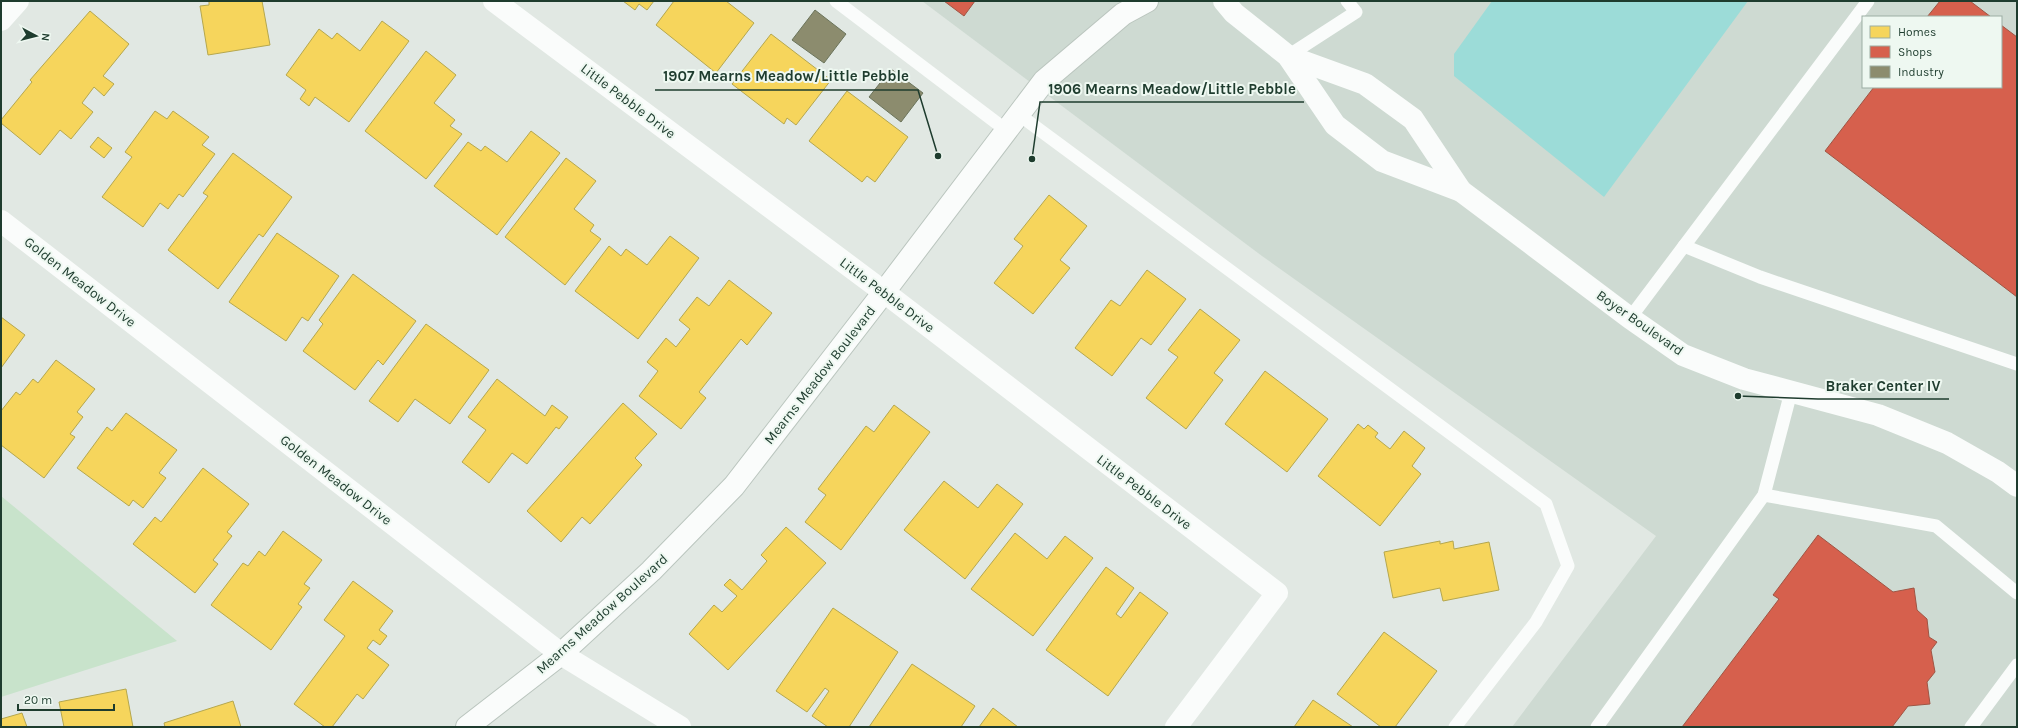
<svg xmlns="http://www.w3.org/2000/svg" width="2018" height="728" font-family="Karla,sans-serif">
	<rect width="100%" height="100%" fill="#e1e8e3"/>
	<!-- built -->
	<path fill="#cedad2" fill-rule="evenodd" d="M922,1H2017V727H1512L1656,536L1262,256ZM1863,17H2001V87H1863Z"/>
	<!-- green -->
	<polygon fill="#c8e3cb" points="1,496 177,641 1,697"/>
	<!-- water -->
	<polygon fill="#9cdcd8" points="1492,1 1748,1 1604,197 1454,76 1454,54"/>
	<!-- homes -->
	<g fill="#f6d55c" stroke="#b5a74e">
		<polygon points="209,1 262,1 270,45 208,55 200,6 209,5"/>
		<polygon points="623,1 654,1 647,10 639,4 635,10"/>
		<polygon points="674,1 726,1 754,23 716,73 656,25"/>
		<polygon points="90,11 129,44 103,76 114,84 104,96 94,87 82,103 93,112 71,139 60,130 40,155 1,123 1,120 32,82 30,80"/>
		<polygon points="382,21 409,41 349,122 315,97 309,106 300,99 306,90 286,75 319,29 332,39 337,33 360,51"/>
		<polygon points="771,34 831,80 796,125 787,118 784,124 732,84"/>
		<polygon points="426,51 456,75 434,103 455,120 450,126 462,134 426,179 365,131"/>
		<polygon points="847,91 908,137 875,182 867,176 862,182 809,141"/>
		<polygon points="155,111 167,119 173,111 209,137 202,145 215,154 183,197 179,194 168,209 160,203 143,227 102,197 132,157 125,152"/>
		<polygon points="531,131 560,153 497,235 434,186 468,142 481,151 485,146 507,162"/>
		<polygon points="98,137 112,148 104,158 90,147"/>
		<polygon points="233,153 292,197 263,237 259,234 218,289 168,250 208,196 203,193"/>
		<polygon points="566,158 596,181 574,209 594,225 590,231 601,239 565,285 505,237"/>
		<polygon points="1049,195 1087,226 1060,260 1070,268 1033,314 994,283 1023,246 1014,239"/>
		<polygon points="277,233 339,276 308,321 302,317 286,341 229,302"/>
		<polygon points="670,236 699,258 638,339 575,291 609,246 621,256 626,249 647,265"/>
		<polygon points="1147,270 1186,299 1151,345 1141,338 1112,376 1075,348 1111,300 1120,306"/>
		<polygon points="353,274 416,321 383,365 378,360 355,390 303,351 323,324 319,320"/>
		<polygon points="729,280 772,313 747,345 741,339 699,392 706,398 681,429 639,396 658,371 647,362 666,338 676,347 690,329 679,320 697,297 709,306"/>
		<polygon points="1200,309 1240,340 1214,373 1223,380 1186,429 1146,398 1178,357 1168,350"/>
		<polygon points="1,317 25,335 1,368"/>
		<polygon points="426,324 489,370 450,424 415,399 398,422 369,401"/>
		<polygon points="56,360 95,389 77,412 83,417 70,434 75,437 44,478 1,445 1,411 16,392 20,395 33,379 38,383"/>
		<polygon points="1265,371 1328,419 1287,472 1225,424"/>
		<polygon points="497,379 545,416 552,405 568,417 559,429 556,427 527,464 512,453 489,483 462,462 486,430 468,417"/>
		<polygon points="623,403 657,434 635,458 642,465 590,524 582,517 561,542 527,511"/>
		<polygon points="894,405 930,432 841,550 805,522 826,495 818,489 866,426 874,432"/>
		<polygon points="126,413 177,450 159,473 166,478 143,508 133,500 129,506 77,468 107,427 112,431"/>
		<polygon points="1358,424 1364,429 1368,425 1378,433 1375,437 1390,449 1404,431 1425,448 1412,466 1421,474 1380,526 1318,476"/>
		<polygon points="203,468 249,504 227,532 232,536 213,560 218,564 195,593 133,544 155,517 161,522"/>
		<polygon points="944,481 978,508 997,484 1023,504 965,579 904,530"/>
		<polygon points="786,527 826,563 728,670 689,634 714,605 722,612 737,596 724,585 730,579 742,590 767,561 761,555"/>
		<polygon points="283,531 322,560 304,584 310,588 298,604 302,607 271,650 211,605 243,563 248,566 259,551 265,556"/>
		<polygon points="1015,533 1047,559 1065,536 1093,558 1033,636 971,589"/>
		<polygon points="1440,541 1440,544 1453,541 1454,549 1489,542 1499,590 1443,601 1440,588 1393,598 1384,552"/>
		<polygon points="1106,567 1134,588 1116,614 1121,618 1140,592 1168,613 1108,696 1046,650"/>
		<polygon points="353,581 393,611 379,630 387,636 380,645 373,640 367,648 389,665 363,699 357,694 332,727 325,727 294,704 345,636 324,620"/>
		<polygon points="833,608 898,652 849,727 828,727 812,716 829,691 825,688 807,712 776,691"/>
		<polygon points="1384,632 1437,671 1395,727 1381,727 1337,694"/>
		<polygon points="912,664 975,706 961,727 869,727"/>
		<polygon points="126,689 133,727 64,727 59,702"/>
		<polygon points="1313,700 1353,727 1294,727"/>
		<polygon points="233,701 241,727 165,727 164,723"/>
		<polygon points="993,708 1018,727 979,727"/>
		<polygon points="22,713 27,727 1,727 1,719"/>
	</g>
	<!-- shops -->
	<g fill="#d6604d" stroke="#9f5544">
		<polygon points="944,1 975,1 964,16"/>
		<polygon points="1940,1 1970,1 1991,17 1927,17"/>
		<polygon points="2001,25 2017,37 2017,297 1825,151 1874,87 2001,87"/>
		<polygon points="1818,535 1893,592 1914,588 1917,610 1927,619 1929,637 1937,642 1931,650 1935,672 1927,682 1930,704 1908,706 1892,727 1682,727 1779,599 1773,595"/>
	</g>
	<!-- industry -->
	<g fill="#8c8c6e" stroke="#6b745b">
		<polygon points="815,10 846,34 824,63 792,40"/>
		<polygon points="891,69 923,93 901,122 869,97"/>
	</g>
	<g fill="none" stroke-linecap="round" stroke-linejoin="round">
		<defs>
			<polyline id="secondary" points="467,727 561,654 651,571 734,486 884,292 1044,81 1123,14 1147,1"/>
		</defs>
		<!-- secondary casing -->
		<use href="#secondary" stroke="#bac5be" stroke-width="24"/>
		<!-- lane -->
		<g stroke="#fafcfb" stroke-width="13">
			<polyline points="836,1 1006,130"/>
			<polyline points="1288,56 1356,12 1347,1"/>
			<polyline points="1018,114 1546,504 1568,566 1536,622 1455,727"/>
			<polyline points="1684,246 1760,277 2017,364"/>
			<polyline points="1630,318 1868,1"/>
			<polyline points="1764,495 1936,526 2017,593"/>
			<polyline points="1597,727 1764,495 1791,392"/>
			<polyline points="1971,727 2017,665"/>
		</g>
		<!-- street -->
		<g stroke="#fafcfb" stroke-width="22">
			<polyline points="494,1 884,292 1277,593 1176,727"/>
			<polyline points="1224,1 1234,13 1288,56 1335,125 1382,161 1461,191 1630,318 1683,355 1744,379 1878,415 1947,443 1998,472 2017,486"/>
			<polyline points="1,20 18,1"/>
			<polyline points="1288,56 1365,84 1413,119 1461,191"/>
			<polyline points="1,221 561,654 680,727"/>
		</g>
		<!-- secondary -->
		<use href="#secondary" stroke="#fafcfb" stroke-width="22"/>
	</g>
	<g text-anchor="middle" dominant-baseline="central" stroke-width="4" stroke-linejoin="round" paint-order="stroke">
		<!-- street labels -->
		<g font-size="14" fill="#1e3c2e" stroke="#eef8f1">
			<text transform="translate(628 101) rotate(37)">Little Pebble Drive</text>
			<text transform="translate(80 282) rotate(38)">Golden Meadow Drive</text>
			<text transform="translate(887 295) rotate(37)">Little Pebble Drive</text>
			<text transform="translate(1640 323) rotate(35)">Boyer Boulevard</text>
			<text transform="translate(820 375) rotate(-52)">Mearns Meadow Boulevard</text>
			<text transform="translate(336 480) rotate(38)">Golden Meadow Drive</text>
			<text transform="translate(1144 492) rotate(37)">Little Pebble Drive</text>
			<text transform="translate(602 614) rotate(-42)">Mearns Meadow Boulevard</text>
		</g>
	</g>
	<!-- callouts -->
	<path fill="none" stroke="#1e3c2e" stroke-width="1.5" d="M938 156L918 90H655M1032 159L1040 102H1304M1738 396L1818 399H1949"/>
	<g fill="#1e3c2e" stroke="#eef8f1" stroke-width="1.5">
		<circle cx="938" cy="156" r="4"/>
		<circle cx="1032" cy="159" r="4"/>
		<circle cx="1738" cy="396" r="4"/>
	</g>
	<g font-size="15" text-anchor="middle" font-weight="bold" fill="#1e3c2e" stroke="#eef8f1" stroke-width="4" stroke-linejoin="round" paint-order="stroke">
		<text x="786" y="81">1907 Mearns Meadow/Little Pebble</text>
		<text x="1172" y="94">1906 Mearns Meadow/Little Pebble</text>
		<text x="1883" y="391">Braker Center IV</text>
	</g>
	<!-- border -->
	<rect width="2018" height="728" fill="none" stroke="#1e3c2e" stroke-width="4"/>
	<!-- legend -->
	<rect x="1862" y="16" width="140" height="72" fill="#eef8f1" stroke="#9bada3"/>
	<rect x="1870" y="26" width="20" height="12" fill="#f6d55c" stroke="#9bada3"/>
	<text x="1898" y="36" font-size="12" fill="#1e3c2e">Homes</text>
	<rect x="1870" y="46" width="20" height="12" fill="#d6604d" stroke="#9bada3"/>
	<text x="1898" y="56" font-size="12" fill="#1e3c2e">Shops</text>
	<rect x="1870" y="66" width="20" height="12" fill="#8c8c6e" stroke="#9bada3"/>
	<text x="1898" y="76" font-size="12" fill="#1e3c2e">Industry</text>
	<!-- north arrow -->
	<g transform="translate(36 36) rotate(97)" stroke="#eef8f1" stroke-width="3" paint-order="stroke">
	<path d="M0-3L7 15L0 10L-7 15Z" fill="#1e3c2e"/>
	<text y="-6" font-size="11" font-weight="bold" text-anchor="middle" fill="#1e3c2e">N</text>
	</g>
	<!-- scale -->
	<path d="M18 704v6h96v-6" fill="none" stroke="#1e3c2e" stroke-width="2"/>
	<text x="24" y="704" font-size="12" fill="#1e3c2e" stroke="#eef8f1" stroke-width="3" paint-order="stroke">20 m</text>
</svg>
